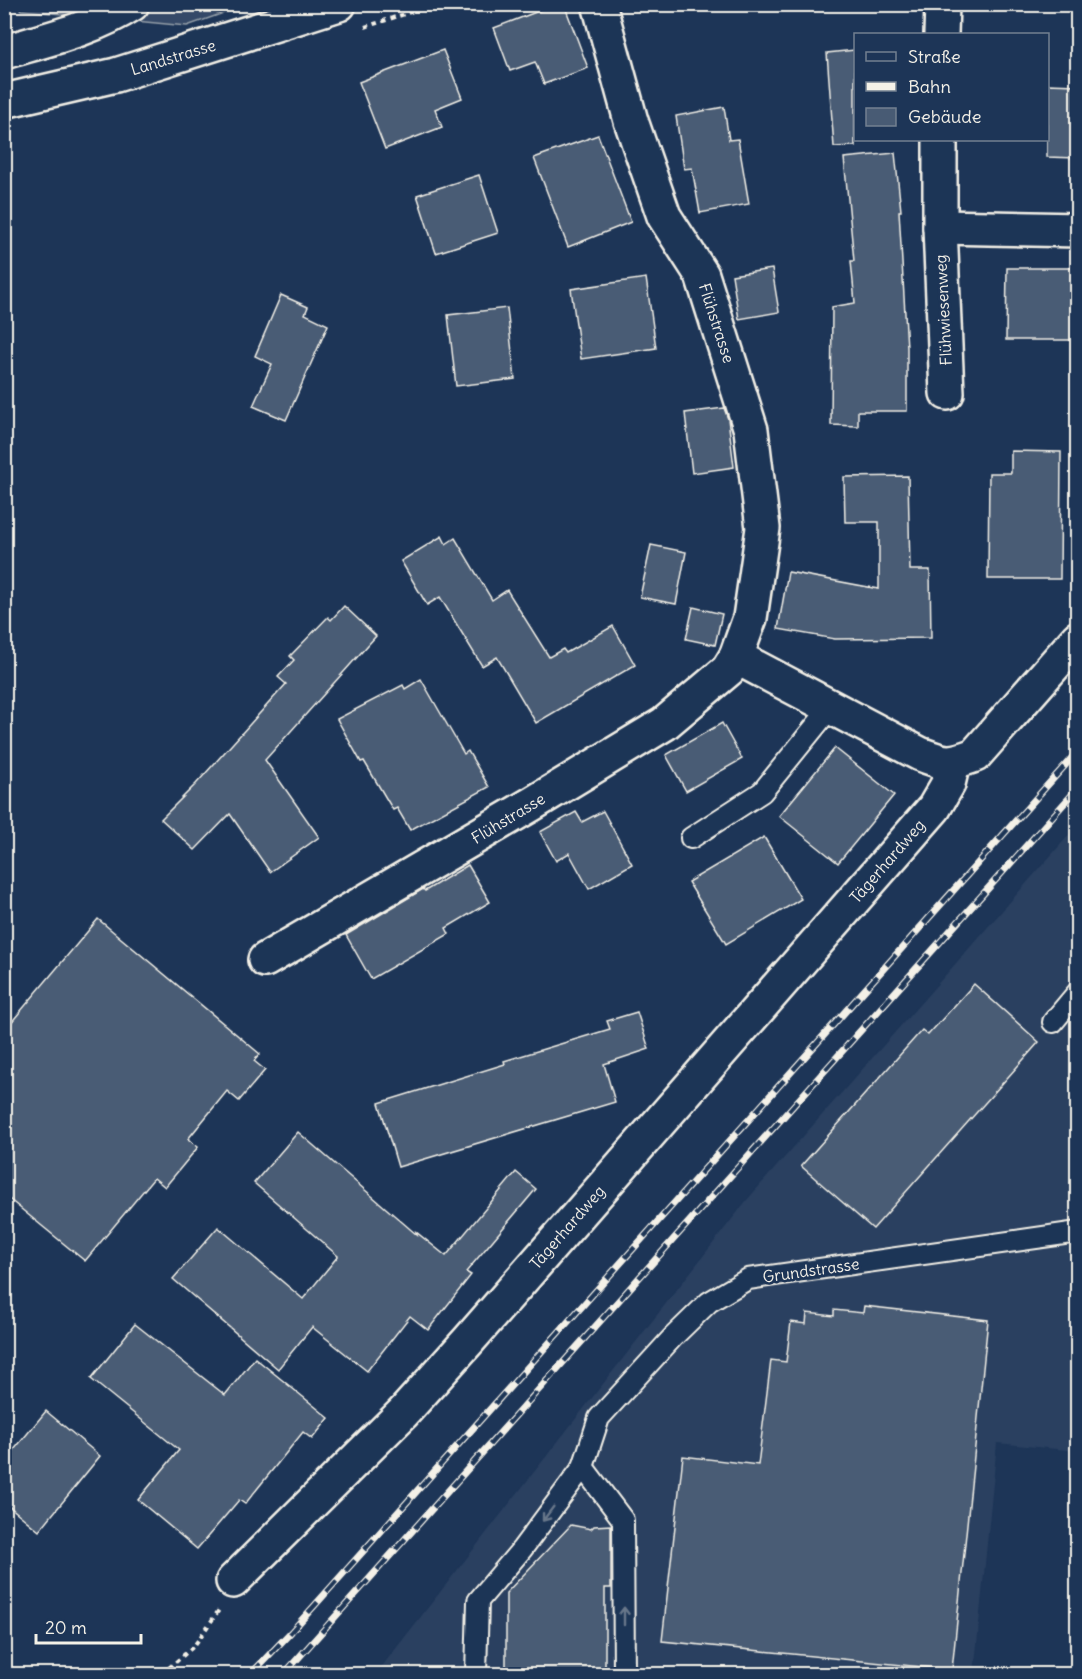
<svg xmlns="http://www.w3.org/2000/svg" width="1082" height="1679" font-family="Delius,sans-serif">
	<rect width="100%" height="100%" fill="#1d3557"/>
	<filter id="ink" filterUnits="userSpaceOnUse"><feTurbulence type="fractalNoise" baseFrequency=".0167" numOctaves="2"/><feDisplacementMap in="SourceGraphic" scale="12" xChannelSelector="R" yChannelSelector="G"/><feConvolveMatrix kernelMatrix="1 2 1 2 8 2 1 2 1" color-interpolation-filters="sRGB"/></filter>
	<g filter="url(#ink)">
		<!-- built -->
		<polygon fill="#2a4060" points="1077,826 1077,1451 997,1443 974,1674 376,1674 747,1200"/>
		<!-- green -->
		<polygon fill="#354a67" stroke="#949ea8" stroke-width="1.5" points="17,5 246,5 187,26 21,10"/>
		<!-- building -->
		<g fill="#485b74" stroke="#f4f1e8" stroke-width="1.5">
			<polygon points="557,4 564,4 588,68 544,84 535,62 510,71 494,28"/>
			<polygon points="443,50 462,98 435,109 442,127 385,149 359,82"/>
			<polygon points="855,50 855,146 834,147 827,53"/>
			<polygon points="1047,84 1077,85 1077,158 1047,157"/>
			<polygon points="724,107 729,140 738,139 749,204 700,213 692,168 684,169 676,116"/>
			<polygon points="598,135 631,222 568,247 534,158"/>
			<polygon points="895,153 901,211 899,211 907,348 907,411 858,411 858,426 831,425 832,307 855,303 851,261 854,261 844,158"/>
			<polygon points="479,175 498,233 436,253 417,195"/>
			<polygon points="1007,268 1077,268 1077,340 1006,340"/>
			<polygon points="772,269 779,312 739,319 732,275"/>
			<polygon points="646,278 656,348 581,359 571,289"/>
			<polygon points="281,295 308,307 305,314 328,325 286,420 253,406 272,364 255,356"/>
			<polygon points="507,308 515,379 456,386 448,315"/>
			<polygon points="724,408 728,419 734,467 692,473 685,413"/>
			<polygon points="1011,451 1061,452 1060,579 988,579 989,473 1011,473"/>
			<polygon points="908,476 910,570 930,570 931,638 835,639 778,629 788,572 879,589 879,522 845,522 844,477"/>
			<polygon points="442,536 446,544 455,538 492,600 507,590 549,657 563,649 566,653 613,626 635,665 536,723 497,657 482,666 440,597 427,605 401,561"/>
			<polygon points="651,545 686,552 676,604 640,597"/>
			<polygon points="344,606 376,636 265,760 319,837 270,872 230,814 195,850 161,819 196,784 286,684 278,677 294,660 290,656 328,617 331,620"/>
			<polygon points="693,607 722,614 715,645 686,639"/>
			<polygon points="421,679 464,754 468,751 489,787 410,830 397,808 393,810 364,761 361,762 337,719 403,685 405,689"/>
			<polygon points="722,723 742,759 686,791 666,755"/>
			<polygon points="835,748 894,795 838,863 779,816"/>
			<polygon points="603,811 632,864 589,889 569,853 556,861 540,832 576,812 582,822"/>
			<polygon points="764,837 801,899 726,944 688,882"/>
			<polygon points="468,865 490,902 446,928 449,934 371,979 346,935 423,889 425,891"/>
			<polygon points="98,919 260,1054 254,1061 265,1070 239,1101 227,1091 188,1139 198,1147 165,1187 154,1178 85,1261 4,1195 4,1031"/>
			<polygon points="974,984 1039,1042 873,1229 801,1166 922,1030 928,1035"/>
			<polygon points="637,1012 649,1049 604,1064 615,1102 398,1167 379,1103 505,1064 504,1061 610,1029 607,1021"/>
			<polygon points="298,1132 417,1235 416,1232 446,1256 516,1172 536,1189 466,1272 471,1275 428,1330 410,1316 367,1371 312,1327 278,1369 173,1279 218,1227 303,1299 338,1256 254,1183"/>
			<polygon points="864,1306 988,1320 952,1670 662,1641 683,1456 758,1465 771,1360 786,1362 791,1322 806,1324 807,1313 834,1316 834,1310 863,1313"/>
			<polygon points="135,1324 225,1395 255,1358 329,1418 312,1439 303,1432 245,1504 239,1500 197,1549 138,1500 179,1450 91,1379"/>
			<polygon points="46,1411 100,1456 39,1531 4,1502 4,1462"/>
			<polygon points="571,1525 591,1529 594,1526 611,1525 611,1588 605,1588 605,1674 506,1674 506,1593"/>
		</g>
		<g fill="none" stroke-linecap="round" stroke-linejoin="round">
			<defs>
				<g id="service">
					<polyline points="691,838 762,792 831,707"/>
					<polyline points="1053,1022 1078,992"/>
					<polyline points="583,1467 623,1520 624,1674"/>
					<polyline points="476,1674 478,1601 522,1549 583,1467 599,1418 673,1337 709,1302 748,1279 1078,1232"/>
				</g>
				<g id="minor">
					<polyline points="941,34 942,4"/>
					<path d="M4,52C48,39 93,29 132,4"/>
					<polyline points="940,140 940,227 947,393"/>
					<polyline points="940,227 1078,230"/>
					<path d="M736,657L920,754C947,764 948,765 975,755L1078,638"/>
					<polyline points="265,960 532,804 664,724 728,670 736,657 750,618 763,528 751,430 702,275 664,216 631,121 599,4"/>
					<polyline points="233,1581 403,1413 469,1340 934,808 948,784 953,763"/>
				</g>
				<polyline id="secondary" points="4,101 116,75 339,4"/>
			</defs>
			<!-- service casing -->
			<use href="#service" stroke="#f4f1e8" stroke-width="24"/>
			<!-- minor casing -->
			<use href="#minor" stroke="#f4f1e8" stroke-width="38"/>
			<!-- secondary casing -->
			<use href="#secondary" stroke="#f4f1e8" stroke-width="38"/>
			<!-- path -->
			<g stroke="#f4f1e8" stroke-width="4" stroke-dasharray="4.5 4.5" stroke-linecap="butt">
				<polyline points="365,27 435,4"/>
				<polyline points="162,1674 194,1646 219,1610"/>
			</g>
			<!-- service -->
			<use href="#service" stroke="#1d3557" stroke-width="20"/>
			<!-- minor -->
			<use href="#minor" stroke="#1d3557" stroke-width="33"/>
			<!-- secondary -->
			<use href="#secondary" stroke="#1d3557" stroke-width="33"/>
			<defs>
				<g id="rail">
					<polyline points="251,1674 291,1632 1078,751"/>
					<polyline points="284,1674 1078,788"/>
				</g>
			</defs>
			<!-- rail casing -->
			<use href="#rail" stroke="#f4f1e8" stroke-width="7"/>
			<!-- rail -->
			<use href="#rail" stroke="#1d3557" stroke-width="4.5" stroke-dasharray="14" stroke-linecap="butt"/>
		</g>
		<!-- one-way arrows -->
		<defs><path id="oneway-shaft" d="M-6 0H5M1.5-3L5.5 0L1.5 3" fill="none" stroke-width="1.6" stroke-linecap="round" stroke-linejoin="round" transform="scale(1.5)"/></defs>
		<g stroke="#68778a">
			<use href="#oneway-shaft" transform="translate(548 1514) rotate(127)"/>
			<use href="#oneway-shaft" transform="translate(624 1616) rotate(-90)"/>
		</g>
	</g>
	<g text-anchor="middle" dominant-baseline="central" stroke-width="5" stroke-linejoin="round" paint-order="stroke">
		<!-- street labels -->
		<g font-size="16" fill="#f4f1e8" stroke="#1d3557">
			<text transform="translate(173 57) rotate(-17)">Landstrasse</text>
			<text transform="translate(943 310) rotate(-93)">Flühwiesenweg</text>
			<text transform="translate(717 323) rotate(72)">Flühstrasse</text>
			<text transform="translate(508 818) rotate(-31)">Flühstrasse</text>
			<text transform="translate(887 861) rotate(-49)">Tägerhardweg</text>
			<text transform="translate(567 1227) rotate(-49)">Tägerhardweg</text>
			<text transform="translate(811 1270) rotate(-8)">Grundstrasse</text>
		</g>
	</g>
	<!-- margin -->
	<rect width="1082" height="1679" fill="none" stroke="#1d3557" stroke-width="24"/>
	<rect x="12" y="12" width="1058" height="1655" fill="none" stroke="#f4f1e8" stroke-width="2" filter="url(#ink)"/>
	<!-- legend -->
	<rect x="854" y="33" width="195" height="108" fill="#1d3557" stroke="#738091" stroke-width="1.5"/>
	<rect x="866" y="52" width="30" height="9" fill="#1d3557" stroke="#738091" stroke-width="1.5"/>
	<text x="908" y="63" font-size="18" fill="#f4f1e8">Straße</text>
	<rect x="866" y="82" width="30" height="9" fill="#f4f1e8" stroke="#738091" stroke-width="1.5"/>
	<text x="908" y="93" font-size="18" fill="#f4f1e8">Bahn</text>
	<rect x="866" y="108" width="30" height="18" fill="#485b74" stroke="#738091" stroke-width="1.5"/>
	<text x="908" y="123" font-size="18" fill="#f4f1e8">Gebäude</text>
	<!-- scale -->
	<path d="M36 1634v9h105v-9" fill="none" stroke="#f4f1e8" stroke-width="3"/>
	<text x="45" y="1634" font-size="18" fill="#f4f1e8" stroke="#1d3557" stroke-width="4.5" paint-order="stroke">20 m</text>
</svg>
